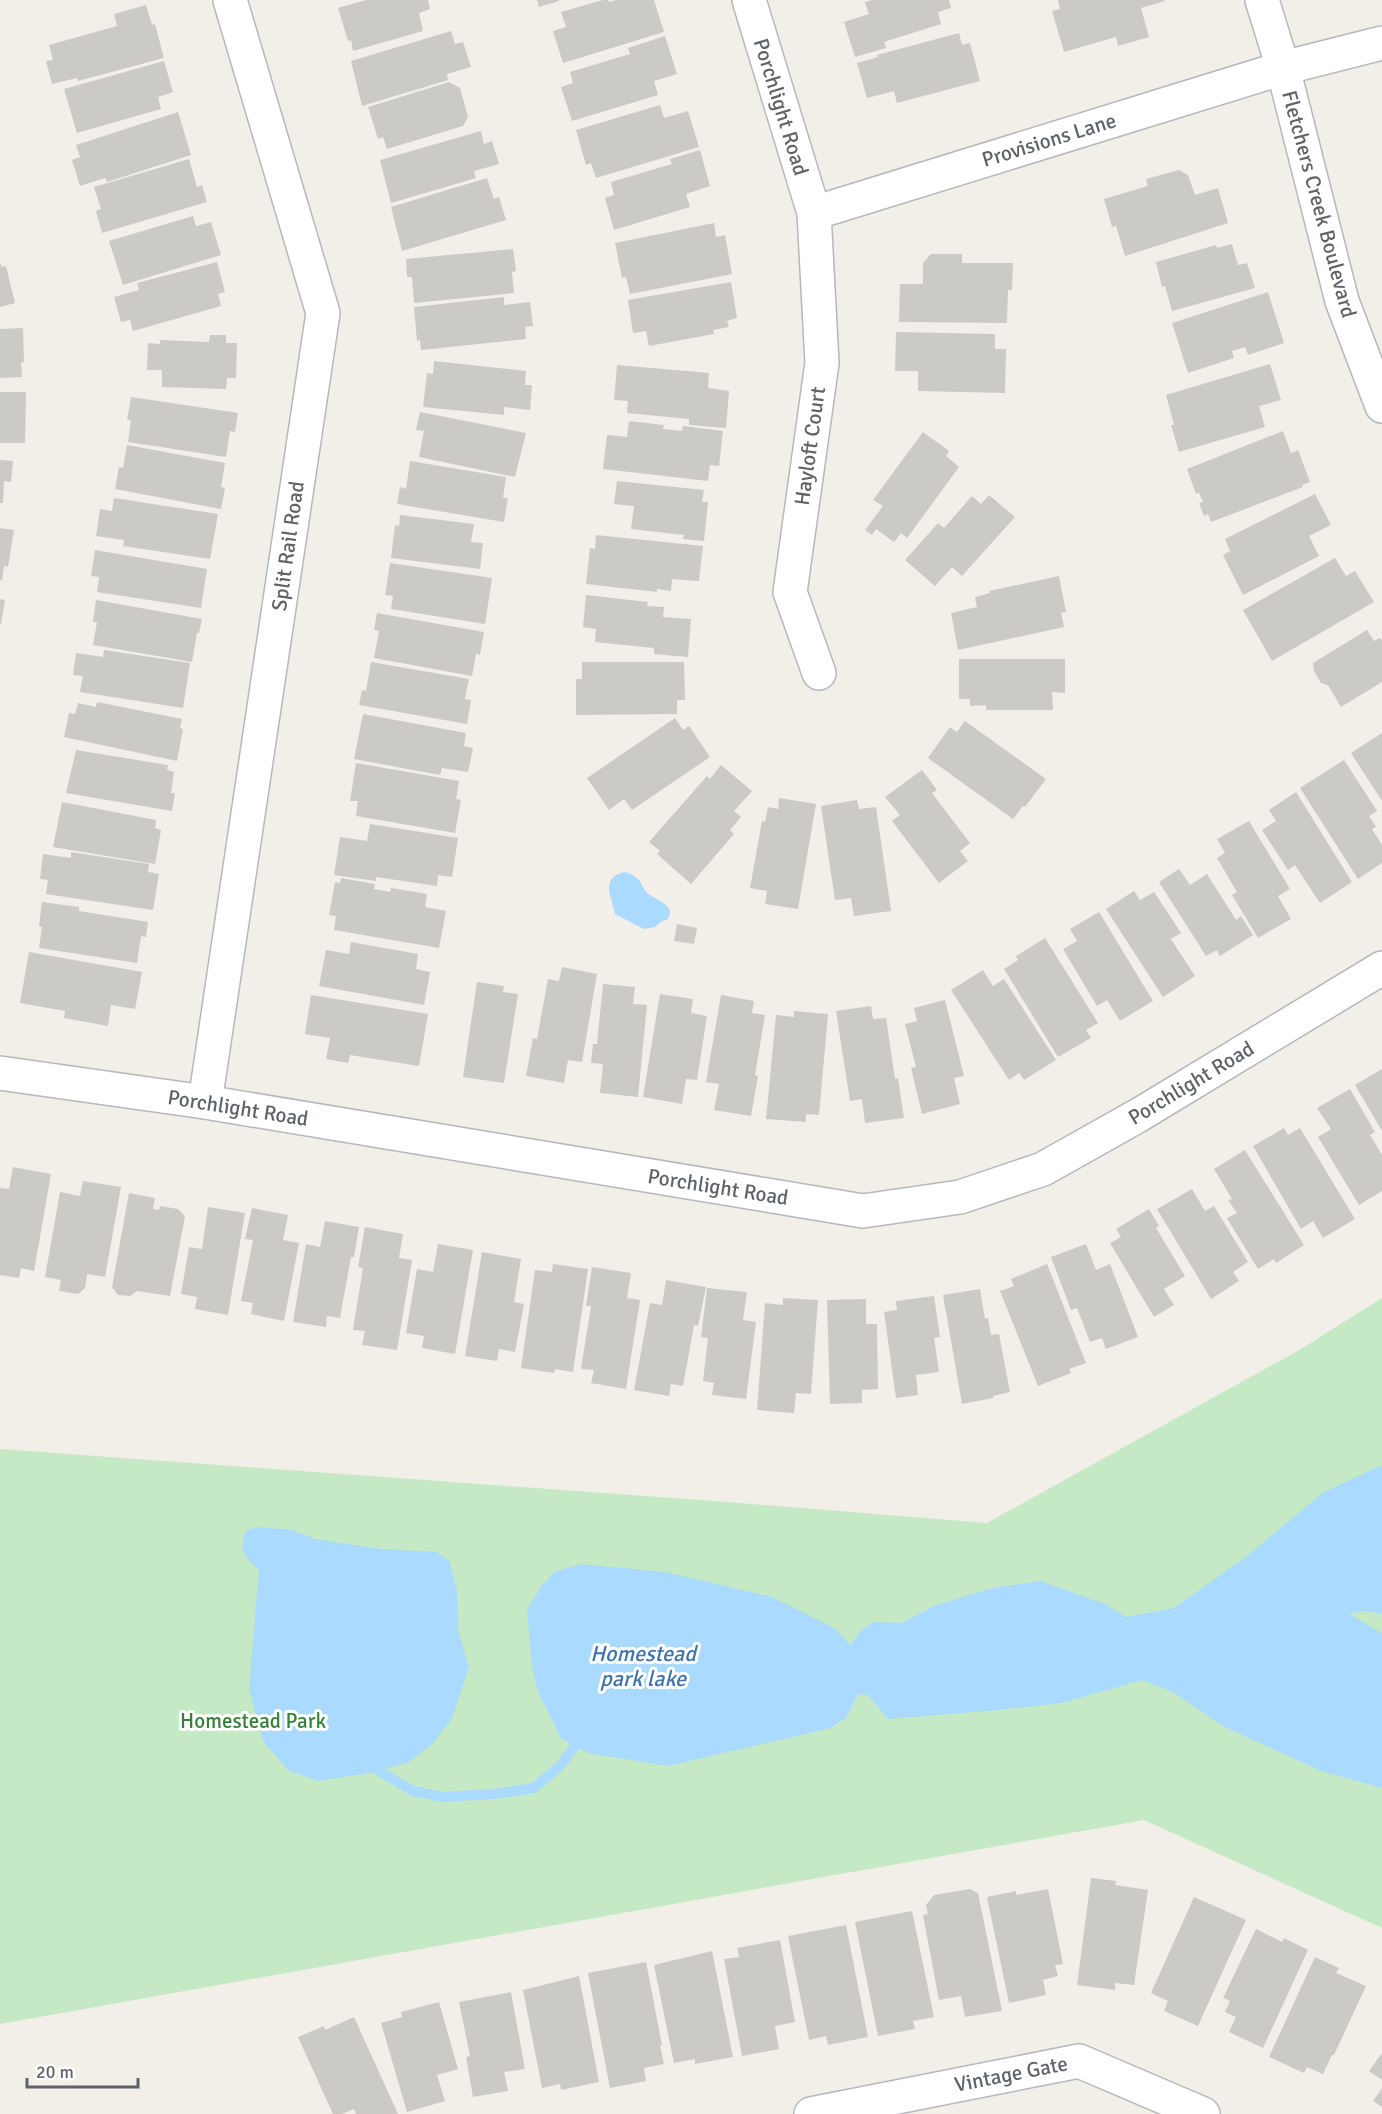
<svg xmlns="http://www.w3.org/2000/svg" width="1382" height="2114" font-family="Signika,sans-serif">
	<rect width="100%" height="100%" fill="#f1efe8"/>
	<!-- green -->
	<polygon fill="#c5e8c5" points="1382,1298 1382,1928 1144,1820 0,2024 0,1449 714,1501 987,1523 1301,1349"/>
	<!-- water -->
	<g fill="#aadaff">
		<path d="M625,872C645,878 639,888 650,895C656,899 665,902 669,909C671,912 669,916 668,919L661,922L655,927L644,929L615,914C612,897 599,878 625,872Z"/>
		<polygon points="1382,1465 1382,1614 1364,1611 1349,1614 1382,1633 1382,1788 1321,1771 1221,1725 1175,1693 1142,1680 1062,1703 998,1710 888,1719 868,1695 858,1694 846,1718 831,1728 668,1766 588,1753 561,1738 538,1692 532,1666 527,1610 540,1588 554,1572 581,1564 665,1572 772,1597 836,1629 850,1645 861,1631 873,1622 902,1623 934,1606 992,1588 1041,1581 1105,1604 1126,1617 1174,1608 1247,1556 1324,1492"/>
		<path d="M259,1527L292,1530L315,1539L381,1549L437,1552L449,1561L457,1589L458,1631L469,1667L452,1719L432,1744L409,1762L370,1773L318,1781L288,1770L263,1741L249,1689L259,1570C244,1556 239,1552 246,1531Z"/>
	</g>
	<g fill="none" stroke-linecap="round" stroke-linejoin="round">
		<!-- stream -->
		<polyline stroke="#aadaff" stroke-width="10" points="379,1771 413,1791 443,1797 494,1794 534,1788 560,1766 575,1746"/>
	</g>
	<!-- building -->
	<g fill="#cccac5">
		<polygon points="366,0 428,0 430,9 419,13 423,31 353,51 351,40 348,41 338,8"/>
		<polygon points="537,0 559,0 559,1 539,7"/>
		<polygon points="603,0 608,0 609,2 616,0 654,0 664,32 563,63 553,31 566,27 561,12"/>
		<polygon points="872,0 949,0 951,8 938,12 941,24 884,42 886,48 855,57 844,22 869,14 865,2"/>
		<polygon points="1058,0 1165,0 1165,1 1141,8 1149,37 1118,46 1116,37 1064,52 1052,11 1060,9"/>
		<polygon points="146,5 152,25 155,24 164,58 78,81 77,78 52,84 46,61 53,60 49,45 117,26 114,14"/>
		<polygon points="451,31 455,44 463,42 471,67 447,74 448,80 362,106 351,61"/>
		<polygon points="959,33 962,45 970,43 980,81 897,103 894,91 867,98 857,63 878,57 877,55"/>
		<polygon points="665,36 677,74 654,81 658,95 572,121 561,87 573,83 570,72 630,54 628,48"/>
		<polygon points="164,61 173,92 158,97 161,109 77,133 64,89"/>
		<polygon points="449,82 460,88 468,117 463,126 387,149 383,137 378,139 368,107"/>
		<polygon points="660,105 664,118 688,111 699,147 596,178 591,163 586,165 576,130"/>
		<polygon points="178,112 191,155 107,182 105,178 80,186 72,160 80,157 76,145"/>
		<polygon points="481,131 484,144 492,141 499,164 474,171 476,178 391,203 380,160"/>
		<polygon points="700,150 710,186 686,194 690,207 614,230 605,198 614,195 611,182 672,164 670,159"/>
		<polygon points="189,159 197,187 202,185 207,202 102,233 96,211 101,209 94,187"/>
		<polygon points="1179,170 1188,175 1195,195 1218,188 1228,223 1125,256 1116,226 1112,227 1104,199 1148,186 1146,179"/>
		<polygon points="487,178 494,199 499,197 506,220 402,251 391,207"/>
		<polygon points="193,216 196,226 211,222 221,255 123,285 109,241"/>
		<polygon points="714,223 716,237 725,235 732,274 630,294 626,277 622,278 615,243"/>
		<polygon points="1232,244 1238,265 1247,263 1255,288 1172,311 1165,286 1162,287 1156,262 1216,245 1217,248"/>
		<polygon points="513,249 516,271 512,272 514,293 414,303 412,277 407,277 406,259"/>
		<polygon points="931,254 962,254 962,263 1013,263 1012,290 1008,290 1007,323 899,322 900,284 923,284 923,263"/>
		<polygon points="0,262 2,267 6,266 15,303 0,307"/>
		<polygon points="217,262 225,292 218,294 221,306 133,331 130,320 121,322 114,297 139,290 137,283"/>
		<polygon points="731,282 737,318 727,321 729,327 713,330 714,334 649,346 646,331 633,333 628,300"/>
		<polygon points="1268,292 1284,343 1248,355 1245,347 1232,351 1234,358 1188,373 1172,323"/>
		<polygon points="504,297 504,305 530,302 533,326 525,327 526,339 421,350 420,340 417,341 414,307"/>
		<polygon points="23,328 24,362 21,363 22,377 0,378 0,329"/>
		<polygon points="896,332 995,334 995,349 1006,349 1005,393 918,391 918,371 895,371"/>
		<polygon points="210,335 226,335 226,343 237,343 236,378 227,378 226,389 162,387 162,370 147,370 148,343 160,344 160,340 209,342"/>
		<polygon points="434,361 526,371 525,385 532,385 530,410 504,407 504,415 423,407 427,373 433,374"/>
		<polygon points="1270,364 1281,400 1259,406 1265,427 1179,452 1171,425 1174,425 1166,395"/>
		<polygon points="617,365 709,373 708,388 729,391 726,428 689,425 689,419 627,413 628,401 614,400"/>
		<polygon points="0,392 26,392 25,443 0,443"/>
		<polygon points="131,397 238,413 235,432 230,431 226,457 128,442 131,420 127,420"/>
		<polygon points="420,412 526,433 515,477 419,457 424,431 416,430"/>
		<polygon points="629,421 664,425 663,429 682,431 683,426 723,431 719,466 710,465 708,481 603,469 607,435 627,437"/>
		<polygon points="1283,431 1291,453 1298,450 1310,482 1302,485 1303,487 1211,522 1208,514 1204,516 1199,503 1203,502 1199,493 1196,494 1187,469"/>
		<polygon points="923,432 949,451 946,456 959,467 907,538 901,533 894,542 876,529 872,535 865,530 883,506 873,500"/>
		<polygon points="127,445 225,463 221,487 225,488 221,509 115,489 119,467 123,468"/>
		<polygon points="0,460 13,461 11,482 4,481 3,503 0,503"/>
		<polygon points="410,461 506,477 503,498 508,498 504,522 397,504 400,487 406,489"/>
		<polygon points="617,481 704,490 702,502 708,502 704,541 683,539 684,535 631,529 634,506 614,504"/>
		<polygon points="1315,494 1331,525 1309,536 1319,556 1243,595 1223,555 1230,551 1225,539"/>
		<polygon points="989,495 1015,517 962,576 952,567 935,586 905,560 938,523 944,528 972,496 981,504"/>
		<polygon points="114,498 218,514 210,559 123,546 124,540 96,536 100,509 112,511"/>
		<polygon points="400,515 474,524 471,542 483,543 480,569 391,558 395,525 399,526"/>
		<polygon points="0,528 14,530 8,567 4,566 2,581 0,580"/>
		<polygon points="596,535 703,546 699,581 672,579 671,591 657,589 657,592 586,584 590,548 595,549"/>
		<polygon points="95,550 207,569 201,608 97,592 99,577 91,576"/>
		<polygon points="1335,558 1346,576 1355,571 1374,602 1272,661 1243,610"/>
		<polygon points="390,563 492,578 485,624 391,609 393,596 385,595"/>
		<polygon points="1059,576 1066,612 1061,613 1064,627 958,650 951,613 977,607 975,597 990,593 989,591"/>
		<polygon points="586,595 648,602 647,606 664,607 663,617 691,619 688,657 654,654 654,648 595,642 596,629 583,627"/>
		<polygon points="0,599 5,600 1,624 0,624"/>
		<polygon points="96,600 202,619 199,633 197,633 192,662 93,645 97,622 93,622"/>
		<polygon points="377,613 484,632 480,655 476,654 472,676 374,658 379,631 374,630"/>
		<polygon points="1367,630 1374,641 1380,638 1382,641 1382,682 1341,707 1328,685 1321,683 1314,671 1313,663"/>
		<polygon points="104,650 190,663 183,708 80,692 83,676 73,675 76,653 103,657"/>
		<polygon points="959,659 1065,659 1065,693 1052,692 1053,710 986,710 986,705 970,706 970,699 959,699"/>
		<polygon points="371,662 469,679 465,699 471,700 467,724 359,705 362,690 366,691"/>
		<polygon points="582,662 684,662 685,700 677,700 677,714 576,715 576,679 582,679"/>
		<polygon points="97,702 182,719 180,728 183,729 177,761 64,737 69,713 75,714 78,703 96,707"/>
		<polygon points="363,714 466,733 464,746 473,748 468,772 442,768 440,775 354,759"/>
		<polygon points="675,718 683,730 689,726 710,757 632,810 624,799 609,810 587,778"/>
		<polygon points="965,721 1046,779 1025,807 1023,806 1013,819 928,758 950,727 957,732"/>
		<polygon points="1382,733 1382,801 1351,753"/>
		<polygon points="76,750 168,765 167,770 174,772 171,793 175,793 172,811 66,793"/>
		<polygon points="1344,760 1377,811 1369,816 1376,827 1372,829 1382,845 1382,863 1358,879 1300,788"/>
		<polygon points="356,763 459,781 456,799 461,800 455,833 356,816 358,801 350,801"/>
		<polygon points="721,765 752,791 734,811 741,817 730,830 734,834 691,884 657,854 660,851 649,842 707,776 710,779"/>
		<polygon points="922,770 937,790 932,793 970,843 960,851 968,861 939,883 892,821 900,815 885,797"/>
		<polygon points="1296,792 1352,882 1320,903 1295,865 1288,870 1262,830 1276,821 1269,810"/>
		<polygon points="779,798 816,804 798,909 765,904 767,891 750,888 762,821 765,822 768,807 778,809"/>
		<polygon points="857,800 859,809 876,807 891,911 854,916 851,898 835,900 821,806"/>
		<polygon points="62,802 156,820 155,828 161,830 155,864 53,847"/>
		<polygon points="1249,821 1290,889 1278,896 1291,919 1258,938 1232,895 1237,892 1217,858 1225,853 1217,839"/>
		<polygon points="370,824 458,838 452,877 438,875 437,886 376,877 376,881 334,875 340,837 367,841"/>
		<polygon points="71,852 149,864 148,872 159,874 153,910 46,894 48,880 40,879 43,854 71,858"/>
		<polygon points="1179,869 1190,885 1207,874 1236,920 1241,916 1253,935 1220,956 1217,950 1206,956 1159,882"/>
		<polygon points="341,878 375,884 374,889 390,892 391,888 427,894 425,907 446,911 439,948 334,930 336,916 329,915 335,882 340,883"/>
		<polygon points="1134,891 1140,900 1154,892 1181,933 1171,939 1195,976 1163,997 1106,909"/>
		<polygon points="42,902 79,907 79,911 148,922 146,937 141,936 137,963 39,948 42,927 39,926"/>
		<polygon points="1099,912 1153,1001 1120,1021 1107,1000 1097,1006 1063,949 1077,941 1070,929"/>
		<polygon points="677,924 697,928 694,944 674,941"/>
		<polygon points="1045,938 1098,1023 1086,1030 1091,1038 1058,1057 1004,969 1018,960 1016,956"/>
		<polygon points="351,942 418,954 416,969 430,972 424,1005 319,986 326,950 349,954"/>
		<polygon points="29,952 142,972 135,1009 111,1005 108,1026 64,1018 65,1011 20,1003"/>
		<polygon points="562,967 597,974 582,1062 568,1060 564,1083 526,1076 533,1038 537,1039 548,979 559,981"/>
		<polygon points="983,970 993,986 1004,979 1056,1060 1024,1080 1019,1073 1009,1080 951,990"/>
		<polygon points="477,982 504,986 503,992 518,994 504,1083 463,1077"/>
		<polygon points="603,984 635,987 633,1004 647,1005 638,1097 600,1093 603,1064 591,1063 593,1044 597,1044"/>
		<polygon points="660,994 693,999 691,1013 707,1016 697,1080 686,1079 682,1104 643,1097"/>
		<polygon points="311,995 428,1014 419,1066 350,1055 348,1063 326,1059 330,1038 305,1034"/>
		<polygon points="721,995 754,1001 752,1013 765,1015 755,1075 758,1076 751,1116 714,1110 719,1084 706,1082"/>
		<polygon points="945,1000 964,1076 954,1078 960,1104 922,1114 911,1068 916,1067 905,1024 917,1021 914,1008"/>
		<polygon points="871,1006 873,1019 886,1018 895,1079 898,1078 904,1118 865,1123 862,1099 850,1101 836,1011"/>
		<polygon points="794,1011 828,1014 819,1115 806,1114 806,1122 766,1119 776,1015 794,1017"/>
		<polygon points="1382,1069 1382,1131 1355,1085"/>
		<polygon points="1350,1089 1375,1132 1370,1135 1382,1155 1382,1191 1359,1205 1318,1137 1331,1129 1317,1108"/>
		<polygon points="1284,1128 1288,1135 1300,1128 1355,1219 1323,1238 1313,1221 1301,1229 1253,1146"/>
		<polygon points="1245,1150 1304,1245 1276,1263 1274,1259 1258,1269 1227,1218 1237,1213 1228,1200 1232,1199 1214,1169"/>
		<polygon points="13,1167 51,1174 34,1271 21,1268 19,1278 0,1275 0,1188 9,1189"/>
		<polygon points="83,1181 121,1187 105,1277 87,1274 85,1288 78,1294 59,1291 61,1280 45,1277 60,1192 80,1196"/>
		<polygon points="1192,1189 1205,1211 1214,1206 1248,1262 1233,1272 1239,1281 1211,1299 1157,1209"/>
		<polygon points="129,1193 155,1198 153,1209 159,1210 160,1206 178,1209 185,1216 170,1296 137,1291 130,1296 118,1295 112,1287"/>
		<polygon points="208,1207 245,1213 228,1315 195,1309 197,1297 181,1294 189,1247 202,1249"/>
		<polygon points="252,1208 288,1215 283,1240 299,1243 284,1321 251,1314 253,1303 241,1301 253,1240 245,1239"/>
		<polygon points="1149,1209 1159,1226 1156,1228 1185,1276 1164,1289 1174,1305 1154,1317 1110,1243 1121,1237 1116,1229"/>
		<polygon points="325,1221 359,1227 354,1257 351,1257 340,1318 327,1316 326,1327 293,1322 306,1244 320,1247"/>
		<polygon points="365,1227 403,1234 399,1258 412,1260 397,1350 362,1345 365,1331 353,1330 363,1268 358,1267"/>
		<polygon points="438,1244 473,1250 455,1354 422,1348 424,1336 406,1333 417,1269 433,1272"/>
		<polygon points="1086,1244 1096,1270 1110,1264 1138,1337 1106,1349 1102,1338 1090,1342 1077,1308 1071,1310 1051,1257"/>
		<polygon points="482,1252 521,1259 514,1302 524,1304 515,1352 499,1349 497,1361 465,1356"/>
		<polygon points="553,1264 588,1269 573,1372 555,1369 554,1373 521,1368 535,1270 552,1272"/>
		<polygon points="1047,1264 1086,1363 1069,1369 1071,1373 1038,1386 1000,1291 1014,1286 1011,1279"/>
		<polygon points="592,1267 631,1273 627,1298 640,1300 626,1389 591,1383 594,1370 581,1369 591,1306 586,1306"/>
		<polygon points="666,1280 706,1287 698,1326 694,1325 683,1386 671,1384 669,1396 634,1390 650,1303 662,1305"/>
		<polygon points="707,1288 747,1292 743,1320 756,1322 746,1399 712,1395 714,1383 703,1381 708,1338 701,1337"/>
		<polygon points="980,1289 985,1319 988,1318 991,1335 999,1334 1010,1392 993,1396 993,1398 962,1404 943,1295"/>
		<polygon points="934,1296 940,1337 934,1338 939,1372 916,1375 918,1395 896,1398 884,1312 897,1310 896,1301"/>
		<polygon points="783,1298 818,1300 811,1394 796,1393 794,1413 757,1410 765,1303 783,1305"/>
		<polygon points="866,1299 866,1324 877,1324 878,1389 862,1390 862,1403 830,1404 827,1300"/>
		<polygon points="1091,1878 1116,1881 1115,1885 1148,1890 1134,1985 1115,1983 1115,1990 1077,1985"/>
		<polygon points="970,1889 978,1893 1002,2011 965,2017 961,1996 939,2000 923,1915 928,1914 926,1905 934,1895"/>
		<polygon points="1048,1889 1063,1964 1055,1965 1058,1976 1043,1980 1046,1995 1009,2003 987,1897 1016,1891 1016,1895"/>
		<polygon points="1194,1897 1246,1920 1198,2026 1164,2011 1168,2001 1151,1993"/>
		<polygon points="912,1911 934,2017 913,2021 915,2029 878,2036 855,1922"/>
		<polygon points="846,1925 868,2037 828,2045 826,2036 809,2040 788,1936"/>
		<polygon points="1256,1929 1282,1942 1284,1938 1308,1950 1263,2048 1229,2032 1236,2017 1225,2012 1230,2001 1223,1998"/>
		<polygon points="780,1940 795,2022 775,2026 779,2049 742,2056 724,1959 739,1957 737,1948"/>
		<polygon points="712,1951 733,2057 695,2064 695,2059 674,2063 654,1965"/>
		<polygon points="1315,1957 1339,1968 1336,1973 1366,1986 1334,2055 1332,2055 1323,2074 1307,2067 1304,2073 1269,2057"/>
		<polygon points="646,1962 662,2045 660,2045 664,2064 644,2068 646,2081 610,2088 588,1973"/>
		<polygon points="579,1976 599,2082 561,2090 560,2084 542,2088 523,1990"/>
		<polygon points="511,1992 525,2069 504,2072 508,2091 473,2097 466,2057 470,2056 459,2002"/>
		<polygon points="439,2002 458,2069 437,2075 445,2101 407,2112 381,2023 402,2017 401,2012"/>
		<polygon points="354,2017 398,2114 356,2114 354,2109 342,2114 333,2114 298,2037 324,2026 325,2030"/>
		<polygon points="1382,2053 1382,2080 1369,2071"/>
		<polygon points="1382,2088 1382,2107 1373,2101"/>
	</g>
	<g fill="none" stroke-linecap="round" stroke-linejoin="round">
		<defs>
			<g id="minor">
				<polyline points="749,0 814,213 822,363 790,592 819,673"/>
				<polyline points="1262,0 1283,68 1342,301 1382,406"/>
				<polyline points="814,213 1283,68 1382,43"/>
				<polyline points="0,1073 205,1102 863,1211 960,1197 1043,1169 1139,1115 1382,968"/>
				<polyline points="205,1102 323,313 230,0"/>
				<polyline points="811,2114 1079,2061 1203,2114"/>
			</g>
		</defs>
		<!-- minor casing -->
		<use href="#minor" stroke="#b5b8bc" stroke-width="36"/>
		<!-- minor -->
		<use href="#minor" stroke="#fff" stroke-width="33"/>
	</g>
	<g text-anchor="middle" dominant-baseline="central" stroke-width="6" stroke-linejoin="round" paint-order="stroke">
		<!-- street labels -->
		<g font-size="21" fill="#5f6368" stroke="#fff">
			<text transform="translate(781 107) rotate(73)">Porchlight Road</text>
			<text transform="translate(1049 140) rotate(-17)">Provisions Lane</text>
			<text transform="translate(1319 204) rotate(75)">Fletchers Creek Boulevard</text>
			<text transform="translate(810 446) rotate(-82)">Hayloft Court</text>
			<text transform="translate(288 546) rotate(-82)">Split Rail Road</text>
			<text transform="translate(1191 1083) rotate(-31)">Porchlight Road</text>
			<text transform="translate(238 1108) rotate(9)">Porchlight Road</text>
			<text transform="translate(718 1187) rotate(9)">Porchlight Road</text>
			<text transform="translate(1011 2074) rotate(-11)">Vintage Gate</text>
		</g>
		<!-- park labels -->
		<g font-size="21" fill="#348238" stroke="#fff">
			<text x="253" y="1721">Homestead Park</text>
		</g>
		<!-- water labels -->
		<g font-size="22" font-style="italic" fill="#4174aa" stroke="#fff">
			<text x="643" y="1653">Homestead<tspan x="643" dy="25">park lake</tspan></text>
		</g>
	</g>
	<!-- scale -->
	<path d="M27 2078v9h111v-9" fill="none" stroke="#5f6368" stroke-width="3"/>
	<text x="36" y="2078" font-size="18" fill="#5f6368" stroke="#ffffff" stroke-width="4.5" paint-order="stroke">20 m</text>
</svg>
